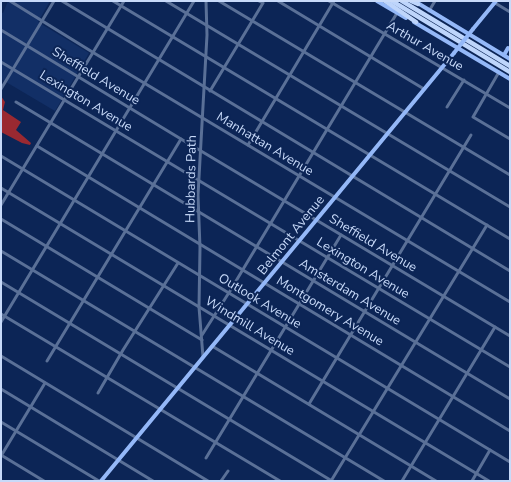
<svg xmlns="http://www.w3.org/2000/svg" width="511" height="482" font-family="'Nunito Sans',sans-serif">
	<rect width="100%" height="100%" fill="#0c2556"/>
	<!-- built -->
	<polygon fill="#122f66" points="8,1 50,1 38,22 89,53 55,111 1,79 1,12 3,13"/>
	<!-- forest -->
	<polygon fill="#9a2931" points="1,96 5,102 3,110 21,122 16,130 31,143 30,145 22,143 1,132"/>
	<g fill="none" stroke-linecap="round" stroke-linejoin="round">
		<!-- minor -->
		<g stroke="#5a7097" stroke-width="3">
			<polyline points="10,1 94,53 510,302"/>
			<polyline points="62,1 510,271"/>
			<polyline points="113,1 510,239"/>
			<polyline points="166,1 510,207"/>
			<polyline points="219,1 510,175"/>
			<polyline points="278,1 424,89"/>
			<polyline points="329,1 510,108"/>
			<polyline points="495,3 510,12"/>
			<polyline points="429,11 435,1"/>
			<polyline points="1,30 181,139 510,336"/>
			<polyline points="1,62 510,367"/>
			<polyline points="499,72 473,117 510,139"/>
			<polyline points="1,89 54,1"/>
			<polyline points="210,91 263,3 259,1"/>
			<polyline points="16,102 510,399"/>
			<polyline points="447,107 464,80"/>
			<polyline points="248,145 334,1"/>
			<polyline points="37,146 510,431"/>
			<polyline points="1,156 510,462"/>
			<polyline points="1,188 489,481"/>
			<polyline points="1,205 124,1"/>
			<polyline points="1,219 202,340"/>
			<polyline points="1,251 384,481"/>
			<polyline points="1,282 332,481"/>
			<polyline points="1,314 280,481"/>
			<polyline points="1,322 194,1"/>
			<polyline points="202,335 230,291 397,13"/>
			<polyline points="212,346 436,481"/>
			<polyline points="1,356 208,481"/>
			<polyline points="203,357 199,307 200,248 198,195 207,35 206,1"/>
			<polyline points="47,361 181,139"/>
			<polyline points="1,389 153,481"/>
			<polyline points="98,393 123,350 178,263"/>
			<polyline points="309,404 471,135"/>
			<polyline points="1,422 99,481"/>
			<polyline points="1,455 44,481"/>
			<polyline points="1,456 45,383"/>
			<polyline points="206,458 341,235"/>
			<polyline points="221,481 228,471"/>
			<polyline points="331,481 487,225"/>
			<polyline points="402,481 495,327"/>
			<polyline points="472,481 490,450"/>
		</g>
		<!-- major -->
		<g stroke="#94b8f8" stroke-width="4">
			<polyline points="377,1 406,18"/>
			<polyline points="416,2 510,59"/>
			<polyline points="414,22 510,79"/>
			<polyline points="473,29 496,1"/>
			<polyline points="504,55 508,48"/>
			<polyline points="101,481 454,53"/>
		</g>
		<!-- highway -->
		<g stroke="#bed5fb" stroke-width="4.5">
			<polyline points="385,1 416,22"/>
			<polyline points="392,1 510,72"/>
			<polyline points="402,1 510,66"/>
			<polyline points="411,1 418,4"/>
		</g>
		<!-- major-bridge -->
		<polyline stroke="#94b8f8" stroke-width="4" points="454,53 473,29"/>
	</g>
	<g text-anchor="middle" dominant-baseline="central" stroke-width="4" stroke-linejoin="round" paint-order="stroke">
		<!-- street labels -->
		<g font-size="13" fill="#c8daf9" stroke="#0c2556">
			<text transform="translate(425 46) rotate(30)">Arthur Avenue</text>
			<text transform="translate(96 76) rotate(31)">Sheffield Avenue</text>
			<text transform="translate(86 101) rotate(31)">Lexington Avenue</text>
			<text transform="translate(265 144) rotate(31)">Manhattan Avenue</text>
			<text transform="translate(191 179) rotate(-89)">Hubbards Path</text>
			<text transform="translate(291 235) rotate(-51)">Belmont Avenue</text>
			<text transform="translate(373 243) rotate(31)">Sheffield Avenue</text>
			<text transform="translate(363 268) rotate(31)">Lexington Avenue</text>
			<text transform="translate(350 292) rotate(31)">Amsterdam Avenue</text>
			<text transform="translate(260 301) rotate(31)">Outlook Avenue</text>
			<text transform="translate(330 311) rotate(31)">Montgomery Avenue</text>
			<text transform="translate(250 326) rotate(31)">Windmill Avenue</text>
		</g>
	</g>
	<!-- border -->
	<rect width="511" height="482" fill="none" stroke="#c8daf9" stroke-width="4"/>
</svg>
